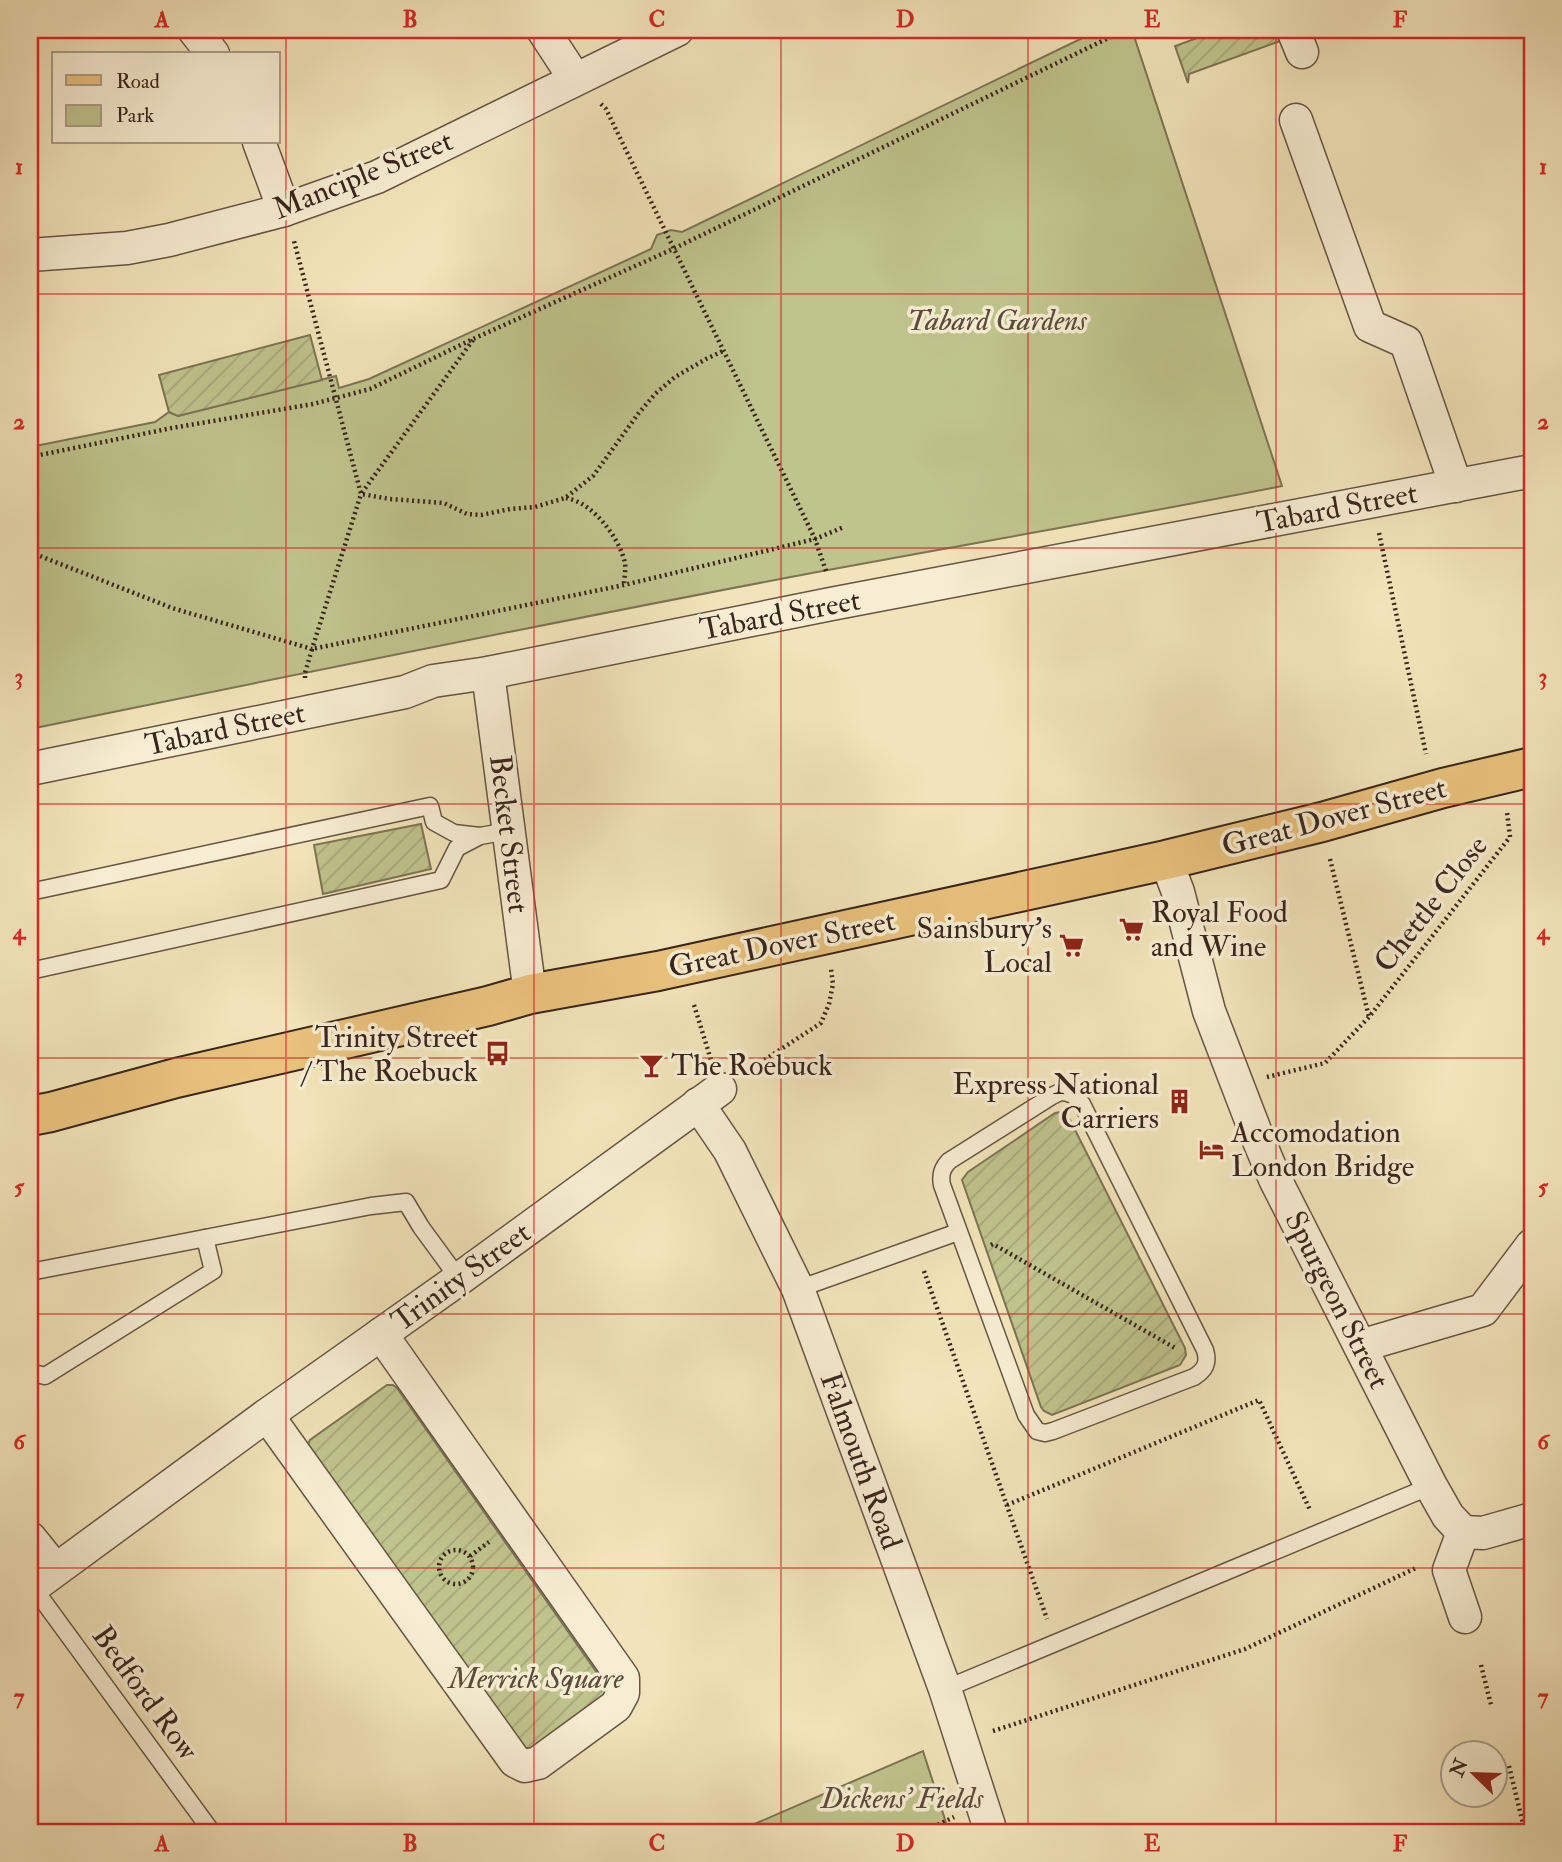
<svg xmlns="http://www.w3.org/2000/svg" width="1562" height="1862" font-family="'IM FELL Double Pica',serif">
	<defs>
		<pattern id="garden-furrows" width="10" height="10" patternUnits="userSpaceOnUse" patternTransform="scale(1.75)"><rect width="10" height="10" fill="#bfc38c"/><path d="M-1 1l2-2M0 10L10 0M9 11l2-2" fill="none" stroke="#a5a778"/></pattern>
	</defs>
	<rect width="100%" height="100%" fill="#f2e4ba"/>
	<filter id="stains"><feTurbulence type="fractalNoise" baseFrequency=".00286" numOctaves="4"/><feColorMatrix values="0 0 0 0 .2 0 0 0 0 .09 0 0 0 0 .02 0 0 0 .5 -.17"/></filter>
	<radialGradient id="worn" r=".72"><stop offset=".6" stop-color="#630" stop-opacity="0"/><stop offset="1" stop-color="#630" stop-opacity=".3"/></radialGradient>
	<!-- park -->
	<g fill="#bfc38c" stroke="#7c7454" stroke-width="2">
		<path d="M1099,30H1132L1282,486C1131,516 979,542 828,570C561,620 295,675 30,729V447L155,422L169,412L178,416L336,376L339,388L369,379L651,249L657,235L671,230L682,232Z"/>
		<polygon points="923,1751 949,1832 736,1832"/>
	</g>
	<!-- garden -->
	<g fill="url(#garden-furrows)" stroke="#7c7454" stroke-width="2">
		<polygon points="1219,30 1282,30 1286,39 1189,74 1188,83 1175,46"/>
		<polygon points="310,335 322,380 178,416 169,412 159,375"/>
		<polygon points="421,824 431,869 323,894 314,845"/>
		<polygon points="1060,1112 1070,1120 1185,1348 1186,1355 1180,1365 1052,1415 1044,1411 1041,1407 962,1180 968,1172 1055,1113"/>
		<polygon points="387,1385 393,1385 397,1388 609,1690 607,1697 528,1754 309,1449 308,1444 310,1440"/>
	</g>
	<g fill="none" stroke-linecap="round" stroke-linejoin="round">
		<defs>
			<g id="service">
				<polyline points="30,892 430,806 434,822 454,833 480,836"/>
				<polyline points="30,971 441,880 457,848 480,836 508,831"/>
				<path d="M1060,1092C1071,1092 1076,1096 1082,1104L1205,1350C1209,1363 1205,1370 1194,1377L1053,1431L1045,1433L1037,1431L1026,1415L942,1185C940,1175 942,1168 949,1161L1052,1096Z"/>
				<polyline points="30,1272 371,1206 406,1202 421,1227 459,1279"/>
				<polyline points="798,1289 958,1232"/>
				<polyline points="30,1372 45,1376 213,1271 205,1238"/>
				<polyline points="33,1587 212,1832"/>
				<polyline points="945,1689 1431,1486"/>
			</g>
			<g id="minor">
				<polyline points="194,30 213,54"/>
				<polyline points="543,30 575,79"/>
				<polyline points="1293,30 1302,52"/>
				<polyline points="1296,120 1370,326 1406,342 1456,486"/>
				<polyline points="259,142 284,210"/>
				<polyline points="30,255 127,248 169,240 284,210 377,177 677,30"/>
				<polyline points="488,673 530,994"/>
				<polyline points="30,769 405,692 433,681 488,673 831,604 1532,471"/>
				<polyline points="1166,860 1178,892 1209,1011 1259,1141 1275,1179 1431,1486 1448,1516 1463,1532"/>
				<polyline points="698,1104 730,1151 798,1289 945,1689 991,1832"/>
				<polyline points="1360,1346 1483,1310 1532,1245"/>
				<polyline points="267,1415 515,1761 525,1766 538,1763 616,1706 623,1693 623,1678 381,1334"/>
				<polyline points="30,1538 55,1569"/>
				<polyline points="30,1589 267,1415 459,1279 720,1089"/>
				<polyline points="1465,1617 1449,1570 1463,1532 1483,1533 1532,1519"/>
			</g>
			<polyline id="primary" points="30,1116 51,1112 176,1078 488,1006 530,994 658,971 1166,860 1322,822 1443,788 1532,767"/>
		</defs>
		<!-- service casing -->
		<use href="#service" stroke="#654" stroke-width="19"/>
		<!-- minor casing -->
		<use href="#minor" stroke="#654" stroke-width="35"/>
		<!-- primary casing -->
		<use href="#primary" stroke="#38251d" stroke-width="42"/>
		<!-- path -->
		<g stroke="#38251d" stroke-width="4.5" stroke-dasharray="2 3.5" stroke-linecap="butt">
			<polyline points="601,104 606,109 815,539 826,571"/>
			<polyline points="473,340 361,494 390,499 444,503 467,514 481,515 510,509 535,507 565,498 593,476 638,414 655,394 675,377 706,359 723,351"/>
			<polyline points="30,457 172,428 313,404 370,389 473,339 673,249 1125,30"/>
			<path d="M566,498C571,499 577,501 582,504C601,515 620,541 625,563C626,570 624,578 624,585"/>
			<polyline points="1379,533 1426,754"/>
			<polyline points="30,552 172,608 312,649 361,494 294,241"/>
			<polyline points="305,678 305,673 312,649 624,585 815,539 844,527"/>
			<polyline points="1330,859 1369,1017"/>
			<polyline points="694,1005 711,1060"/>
			<polyline points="746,1072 821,1023 829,1004 833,984 831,969"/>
			<polyline points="1267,1077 1325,1063 1369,1017 1510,837 1507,812"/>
			<polyline points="991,1245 993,1244 1175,1348"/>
			<polyline points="924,1271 1047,1619"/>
			<polyline points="1007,1505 1259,1400 1310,1510"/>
			<circle cx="456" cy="1567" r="17"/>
			<polyline points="470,1556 489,1542"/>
			<polyline points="1481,1665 1491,1705"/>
			<polyline points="993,1731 1245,1649 1418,1567"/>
			<polyline points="1509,1766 1525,1832"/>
			<polyline points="923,1832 954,1817"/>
		</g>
		<!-- service -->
		<use href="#service" stroke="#f7edd2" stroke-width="16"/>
		<!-- minor -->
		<use href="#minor" stroke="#f7edd2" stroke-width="32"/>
		<!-- primary -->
		<use href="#primary" stroke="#e9c27d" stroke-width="38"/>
	</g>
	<!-- grid -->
	<path fill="none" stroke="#d62828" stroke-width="2" stroke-opacity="0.55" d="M286,30V1832M534,30V1832M781,30V1832M1028,30V1832M1276,30V1832M30,294H1532M30,548H1532M30,804H1532M30,1058H1532M30,1314H1532M30,1568H1532"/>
	<!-- icons -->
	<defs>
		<symbol id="supermarket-bare" viewBox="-9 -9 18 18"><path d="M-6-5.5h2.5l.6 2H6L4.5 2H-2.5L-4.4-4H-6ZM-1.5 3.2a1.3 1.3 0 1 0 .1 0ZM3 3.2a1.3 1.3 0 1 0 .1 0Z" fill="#8f2418" stroke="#f7edd2" stroke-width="2.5" paint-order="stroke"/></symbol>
		<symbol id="bus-bare" viewBox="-9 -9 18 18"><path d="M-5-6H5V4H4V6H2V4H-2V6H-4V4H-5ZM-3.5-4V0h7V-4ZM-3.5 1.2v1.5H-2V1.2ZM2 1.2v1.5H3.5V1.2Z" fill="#8f2418" stroke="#f7edd2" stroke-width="2.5" paint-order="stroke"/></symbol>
		<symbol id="bar-bare" viewBox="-9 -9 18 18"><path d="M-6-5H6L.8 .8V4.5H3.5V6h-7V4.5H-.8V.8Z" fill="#8f2418" stroke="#f7edd2" stroke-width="2.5" paint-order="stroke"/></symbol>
		<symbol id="building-bare" viewBox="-9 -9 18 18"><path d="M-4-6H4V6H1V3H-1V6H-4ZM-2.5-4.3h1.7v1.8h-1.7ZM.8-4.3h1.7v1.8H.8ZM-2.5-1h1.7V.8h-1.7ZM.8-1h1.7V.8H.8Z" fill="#8f2418" stroke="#f7edd2" stroke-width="2.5" paint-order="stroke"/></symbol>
		<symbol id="hotel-bare" viewBox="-9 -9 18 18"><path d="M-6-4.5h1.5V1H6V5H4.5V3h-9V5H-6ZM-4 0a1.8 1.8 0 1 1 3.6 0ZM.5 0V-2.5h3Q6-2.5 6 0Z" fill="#8f2418" stroke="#f7edd2" stroke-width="2.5" paint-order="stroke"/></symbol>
	</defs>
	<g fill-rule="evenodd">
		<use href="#supermarket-bare" x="1114" y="912" width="35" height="35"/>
		<use href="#supermarket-bare" x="1054" y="928" width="35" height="35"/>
		<use href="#bus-bare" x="480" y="1036" width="35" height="35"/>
		<use href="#bar-bare" x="634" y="1048" width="35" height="35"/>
		<use href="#building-bare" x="1162" y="1084" width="35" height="35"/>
		<use href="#hotel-bare" x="1194" y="1132" width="35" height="35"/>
	</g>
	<g text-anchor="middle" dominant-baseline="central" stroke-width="7" stroke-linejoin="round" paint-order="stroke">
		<!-- street labels -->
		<g font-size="30" fill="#38251d" stroke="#f7edd2">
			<text transform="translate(363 175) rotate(-22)">Manciple Street</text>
			<text transform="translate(1337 508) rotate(-11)">Tabard Street</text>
			<text transform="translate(780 615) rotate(-11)">Tabard Street</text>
			<text transform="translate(225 729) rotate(-12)">Tabard Street</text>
			<text transform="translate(1334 817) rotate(-15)">Great Dover Street</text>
			<text transform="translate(509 834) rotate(83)">Becket Street</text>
			<text transform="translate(1431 904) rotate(-52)">Chettle Close</text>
			<text transform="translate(782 944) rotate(-12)">Great Dover Street</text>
			<text transform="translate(461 1277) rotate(-36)">Trinity Street</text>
			<text transform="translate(1337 1300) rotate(63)">Spurgeon Street</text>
			<text transform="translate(861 1461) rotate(70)">Falmouth Road</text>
			<text transform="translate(145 1693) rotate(54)">Bedford Row</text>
		</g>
		<!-- park labels -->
		<g font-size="30" font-style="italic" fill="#5a4c39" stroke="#f7edd2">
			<text x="997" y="320">Tabard Gardens</text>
			<text x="536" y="1678">Merrick Square</text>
			<text x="902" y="1798">Dickens' Fields</text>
		</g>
		<!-- poi labels -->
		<g font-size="30" fill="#38251d" stroke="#f7edd2" text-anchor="start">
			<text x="1151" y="912">Royal Food<tspan x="1151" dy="34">and Wine</tspan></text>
			<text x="1052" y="928" text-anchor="end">Sainsbury's<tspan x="1052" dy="34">Local</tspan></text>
			<text x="478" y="1037" text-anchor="end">Trinity Street<tspan x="478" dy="34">/ The Roebuck</tspan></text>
			<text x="671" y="1065">The Roebuck</text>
			<text x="1159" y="1084" text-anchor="end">Express National<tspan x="1159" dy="34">Carriers</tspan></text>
			<text x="1231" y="1132">Accomodation<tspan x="1231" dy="34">London Bridge</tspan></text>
		</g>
	</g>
	<!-- margin -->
	<rect width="1562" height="1862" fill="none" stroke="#f2e4ba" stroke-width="77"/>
	<!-- legend -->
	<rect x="52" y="52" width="228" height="91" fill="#f7edd2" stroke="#ab9d8a" stroke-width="2"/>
	<rect x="66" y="75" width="35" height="10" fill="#e9c27d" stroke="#ab9d8a" stroke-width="2"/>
	<text x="116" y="88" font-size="21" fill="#38251d">Road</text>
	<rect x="66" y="105" width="35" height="21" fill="#bfc38c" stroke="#ab9d8a" stroke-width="2"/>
	<text x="116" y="122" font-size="21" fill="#38251d">Park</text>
	<!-- north arrow -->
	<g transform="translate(1474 1774) rotate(293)"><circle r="33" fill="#f7edd2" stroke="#ab9d8a" stroke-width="2"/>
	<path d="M0-5L12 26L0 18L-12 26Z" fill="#8f2418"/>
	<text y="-10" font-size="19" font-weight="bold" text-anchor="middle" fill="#38251d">N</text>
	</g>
	<rect x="38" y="38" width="1486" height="1786" fill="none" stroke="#d62828" stroke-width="2.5"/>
	<g font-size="23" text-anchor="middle" font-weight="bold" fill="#d62828">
		<text x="162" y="27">A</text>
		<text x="410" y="27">B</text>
		<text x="657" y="27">C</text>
		<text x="905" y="27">D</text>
		<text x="1152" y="27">E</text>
		<text x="1400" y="27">F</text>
		<text x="19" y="174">1</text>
		<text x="1543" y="174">1</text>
		<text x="19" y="429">2</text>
		<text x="1543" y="429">2</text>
		<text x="19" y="684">3</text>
		<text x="1543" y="684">3</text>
		<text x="19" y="939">4</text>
		<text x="1543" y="939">4</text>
		<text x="19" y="1194">5</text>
		<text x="1543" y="1194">5</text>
		<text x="19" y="1449">6</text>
		<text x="1543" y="1449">6</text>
		<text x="19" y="1704">7</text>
		<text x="1543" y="1704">7</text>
		<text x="162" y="1851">A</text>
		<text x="410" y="1851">B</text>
		<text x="657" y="1851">C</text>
		<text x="905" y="1851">D</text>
		<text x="1152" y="1851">E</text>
		<text x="1400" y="1851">F</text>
	</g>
	<rect width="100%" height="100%" filter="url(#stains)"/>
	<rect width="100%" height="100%" fill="url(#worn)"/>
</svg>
